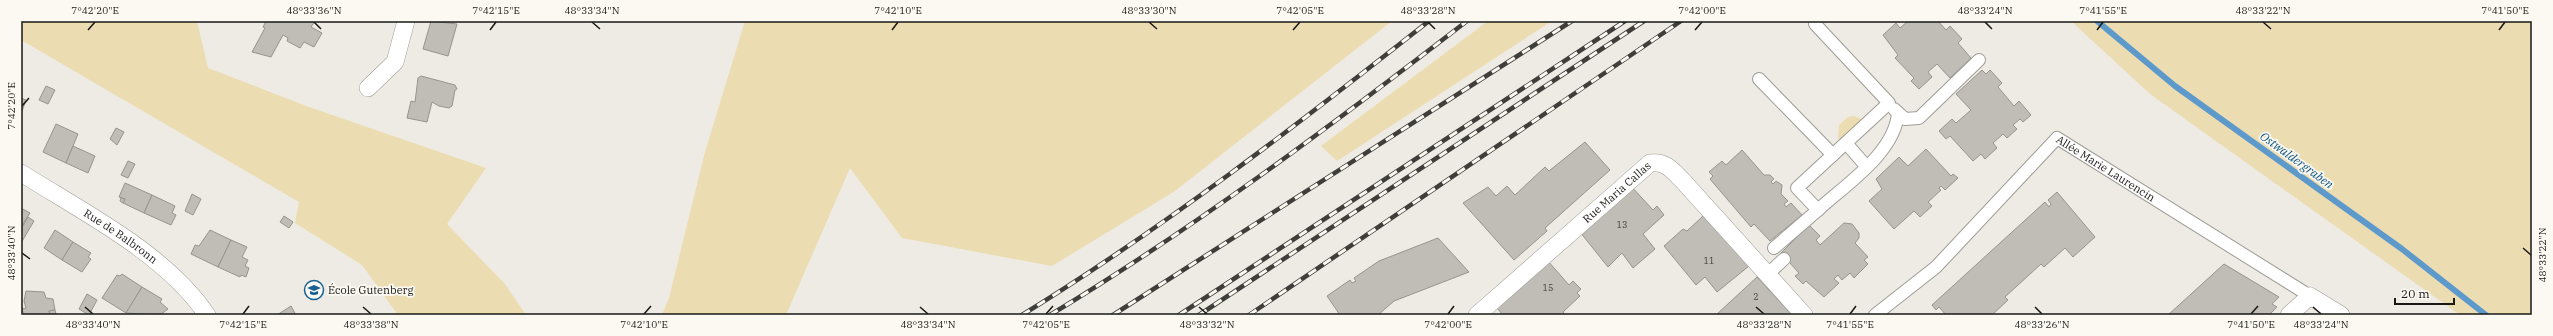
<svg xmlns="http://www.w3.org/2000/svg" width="2553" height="336" font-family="'IBM Plex Serif',serif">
	<rect width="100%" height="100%" fill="#eeebe5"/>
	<!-- green -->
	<g fill="#ebdcb1">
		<polygon points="21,21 197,21 208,68 309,107 486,168 447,224 505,284 526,315 398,315 362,265 295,223 299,202 21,40"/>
		<polygon points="745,21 1392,21 1175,191 1052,266 902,238 850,168 786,315 662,315 669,298 705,152"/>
		<polygon points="1488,21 1552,21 1337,161 1321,146"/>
		<polygon points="2071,21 2532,21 2532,315 2460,315 2150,94"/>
		<polygon points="1854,116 1866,121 1842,143 1838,138 1839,125 1848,117"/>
	</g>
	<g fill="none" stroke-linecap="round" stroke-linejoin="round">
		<!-- stream -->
		<polyline stroke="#5d99cb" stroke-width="6" points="2097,21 2175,86 2402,249 2486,315"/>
	</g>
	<!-- building -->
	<g fill="#bfbdb6" stroke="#96948d">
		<polygon points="266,21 315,21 311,27 322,33 314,47 304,42 300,48 287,41 288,38 283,35 271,57 252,52 265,28 263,27"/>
		<polygon points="431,21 457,24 448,56 423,49"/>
		<polygon points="1908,21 1938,21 1946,30 1950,26 1962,39 1958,43 1971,58 1950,78 1937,64 1928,72 1932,77 1919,89 1911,81 1914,78 1895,58 1898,55 1883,35 1896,23 1900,28"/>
		<polygon points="1982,70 1986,74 1990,70 2002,83 1998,87 2014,106 2019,101 2031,115 2023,122 2020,119 2013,125 2017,129 2007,138 2003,134 1993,143 1997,148 1985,159 1981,154 1973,161 1950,136 1946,139 1939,131 1952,119 1956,123 1971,110 1956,94"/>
		<polygon points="421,76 455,85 457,89 455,90 452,106 449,108 439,106 432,102 427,122 407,118 411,101 415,102 418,78"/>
		<polygon points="46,86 55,90 48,104 39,100"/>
		<polygon points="21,98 26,100 21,114"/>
		<polygon points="56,124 78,134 66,163 43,152"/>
		<polygon points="116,128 124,132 117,145 110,139"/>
		<polygon points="1585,142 1610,170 1545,228 1547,231 1514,260 1463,203 1488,187 1496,196 1507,186 1515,195 1545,167 1549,171"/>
		<polygon points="73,146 95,156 88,173 66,163"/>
		<polygon points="1926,149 1951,176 1953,174 1958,178 1945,190 1941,186 1939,188 1941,190 1928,202 1932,206 1920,217 1914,211 1894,229 1869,201 1882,189 1876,179 1899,157 1908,166"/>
		<polygon points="1742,150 1764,175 1770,175 1774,179 1771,182 1773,184 1776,181 1782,185 1781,194 1788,201 1784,204 1786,207 1791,203 1802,215 1770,241 1754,224 1751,227 1710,179 1713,176 1709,172 1722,161 1726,165"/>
		<polygon points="128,161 135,164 128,178 121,175"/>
		<polygon points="125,183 152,195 144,213 123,203 125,199 119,197"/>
		<polygon points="1630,185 1653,210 1657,206 1664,215 1643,234 1655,249 1633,268 1622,253 1608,267 1580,232"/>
		<polygon points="2057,192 2095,237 2073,257 2065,248 2044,267 2041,264 2005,297 2008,300 1992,315 1946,315 1939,307 1936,310 1932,305 2045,202 2049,207 2051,204 2048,200"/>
		<polygon points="192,194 201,199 193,215 185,211"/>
		<polygon points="152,195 175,206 172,213 176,215 171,225 144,213"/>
		<polygon points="121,198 125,199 123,203 120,201"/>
		<polygon points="21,208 30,213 21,227"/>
		<polygon points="284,216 293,222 289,228 280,222"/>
		<polygon points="1703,216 1749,266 1717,292 1705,277 1696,285 1664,246 1683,229 1687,231"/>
		<polygon points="28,217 34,221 21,243 21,229"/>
		<polygon points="1844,223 1852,224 1859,233 1859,238 1855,243 1868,257 1864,260 1868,264 1854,278 1850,273 1842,280 1838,275 1834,279 1839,283 1824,297 1806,281 1803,284 1795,276 1799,273 1781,253 1809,225 1820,236 1816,240 1820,245"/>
		<polygon points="55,230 73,242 62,260 44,248"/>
		<polygon points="210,230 231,240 218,267 191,254 195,245 199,246"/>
		<polygon points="1438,238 1469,272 1394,301 1378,315 1340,315 1327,296 1350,280 1352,283 1356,281 1354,278 1379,261"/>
		<polygon points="231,240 247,247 242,257 248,260 245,266 249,268 246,277 241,275 240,277 218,267"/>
		<polygon points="73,242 91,253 88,257 91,259 82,272 62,260"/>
		<polygon points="1547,260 1569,285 1573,281 1581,289 1577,293 1580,296 1563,312 1565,315 1503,315 1496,307"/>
		<polygon points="2224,264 2279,297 2272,304 2277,307 2269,315 2168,315"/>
		<polygon points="122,274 142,287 126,313 102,298 117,275 120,276"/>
		<polygon points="1757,277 1792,315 1716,315"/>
		<polygon points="142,287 162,299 160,302 168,309 160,315 126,313"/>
		<polygon points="26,291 44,292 46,298 53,299 55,310 49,311 50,315 24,315 22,309 26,308 24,301"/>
		<polygon points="87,294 97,300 89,315 79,309"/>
		<polygon points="291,306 296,315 277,315"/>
		<polygon points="55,310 56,314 50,315 49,311"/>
	</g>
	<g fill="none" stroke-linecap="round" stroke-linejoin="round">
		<defs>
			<g id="pedestrian">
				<path d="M1815,24L1889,103L1797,188L1818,210C1845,185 1895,153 1898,113"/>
				<polyline points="1759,79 1833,155"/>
				<polyline points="1894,109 1905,119 1919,118 1979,60"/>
				<polyline points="1846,143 1866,166"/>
				<polyline points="1774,248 1818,210"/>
				<polyline points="1768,274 1784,259"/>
				<path id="s1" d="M1875,315L1936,267L2057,138L2310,296"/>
			</g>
			<g id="minor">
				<polyline points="368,88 395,62 406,21"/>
				<path id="s2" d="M21,173C83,212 166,254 207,315"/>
				<path id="s3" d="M1477,315L1650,163C1666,161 1672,170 1683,181L1804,315"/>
				<polyline points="2289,315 2310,296 2341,315"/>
			</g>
		</defs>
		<!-- pedestrian casing -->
		<use href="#pedestrian" stroke="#9e9c95" stroke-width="14"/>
		<!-- minor casing -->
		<use href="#minor" stroke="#9e9c95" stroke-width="18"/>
		<!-- pedestrian -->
		<use href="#pedestrian" stroke="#fff" stroke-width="12"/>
		<!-- minor -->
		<use href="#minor" stroke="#fff" stroke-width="17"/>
		<defs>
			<g id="rail">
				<path d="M1022,315C1165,227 1297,125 1429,21"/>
				<path d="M1050,315C1196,227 1332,125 1467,21"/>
				<polyline points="1113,315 1572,21"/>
				<polyline points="1179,315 1625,21"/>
				<polyline points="1199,315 1644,21"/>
				<polyline points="1249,315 1681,21"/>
			</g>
		</defs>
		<!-- rail casing -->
		<use href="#rail" stroke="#3f3e3b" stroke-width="4.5"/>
		<!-- rail -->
		<use href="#rail" stroke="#fbf9f2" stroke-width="3" stroke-dasharray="9" stroke-linecap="butt"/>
	</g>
	<!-- ticks -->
	<path fill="none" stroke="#191816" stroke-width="1.5" d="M314,22L321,29M592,22L600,29M1149,22L1157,29M1428,22L1435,29M1985,22L1992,29M2263,22L2271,29M88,30L95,22M490,30L496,22M892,30L898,22M1293,30L1300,22M1695,30L1702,22M2097,30L2103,22M2499,30L2505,22M22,106L29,98M2523,248L2531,255M22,253L30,259M85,307L93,314M363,307L371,314M920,307L928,314M1199,307L1207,314M1756,307L1764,314M2035,307L2042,314M2313,307L2321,314M243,314L249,306M644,314L651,306M1046,314L1053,306M1448,314L1454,306M1850,314L1856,306M2251,314L2258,306"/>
	<!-- icons -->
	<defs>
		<symbol id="school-ring" viewBox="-11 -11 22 22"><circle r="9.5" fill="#fbf9f2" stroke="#176194" stroke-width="1.5"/><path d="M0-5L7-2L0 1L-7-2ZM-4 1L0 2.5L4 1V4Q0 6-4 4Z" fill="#176194"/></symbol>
	</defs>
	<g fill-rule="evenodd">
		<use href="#school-ring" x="303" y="279" width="22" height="22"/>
	</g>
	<g text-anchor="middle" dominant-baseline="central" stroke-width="3.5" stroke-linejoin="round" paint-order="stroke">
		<!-- number labels -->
		<g font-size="9" fill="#42413e">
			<text x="1622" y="224">13</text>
			<text x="1709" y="260">11</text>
			<text x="1548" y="287">15</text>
			<text x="1756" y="296">2</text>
		</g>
		<!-- street labels -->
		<g font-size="11" fill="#191816" stroke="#fbf9f2">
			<text stroke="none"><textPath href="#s1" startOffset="312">Allée Marie Laurencin</textPath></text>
			<text stroke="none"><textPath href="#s3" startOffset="186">Rue Maria Callas</textPath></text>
			<text stroke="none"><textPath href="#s2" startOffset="118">Rue de Balbronn</textPath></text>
		</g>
		<!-- poi labels -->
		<g font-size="11" fill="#191816" stroke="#fbf9f2" text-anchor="start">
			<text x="328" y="290">École Gutenberg</text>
		</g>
		<!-- water labels -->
		<g font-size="12" font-style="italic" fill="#0d5483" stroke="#fbf9f2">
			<text transform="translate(2297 160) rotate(36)">Ostwaldergraben</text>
		</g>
	</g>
	<!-- border -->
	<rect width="2553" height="336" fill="none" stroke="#fbf9f2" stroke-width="44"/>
	<!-- scale -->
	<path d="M2395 298v6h59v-6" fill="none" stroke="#191816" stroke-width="2"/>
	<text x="2401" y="298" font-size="12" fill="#191816" stroke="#fbf9f2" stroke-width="3" paint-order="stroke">20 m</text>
	<rect x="22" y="22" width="2509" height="292" fill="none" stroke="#191816" stroke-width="1.5"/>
	<g font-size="10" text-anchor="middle" fill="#191816">
		<text x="95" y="14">7°42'20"E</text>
		<text x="314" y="14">48°33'36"N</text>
		<text x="496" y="14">7°42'15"E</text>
		<text x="592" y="14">48°33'34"N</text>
		<text x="898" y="14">7°42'10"E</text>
		<text x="1149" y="14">48°33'30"N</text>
		<text x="1300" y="14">7°42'05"E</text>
		<text x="1428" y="14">48°33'28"N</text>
		<text x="1702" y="14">7°42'00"E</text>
		<text x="1985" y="14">48°33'24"N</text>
		<text x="2103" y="14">7°41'55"E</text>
		<text x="2263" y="14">48°33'22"N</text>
		<text x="2505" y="14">7°41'50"E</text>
		<text transform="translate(11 106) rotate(-90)" y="4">7°42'20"E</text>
		<text transform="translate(11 253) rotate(-90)" y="4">48°33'40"N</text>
		<text transform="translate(2542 255) rotate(-90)" y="4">48°33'22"N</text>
		<text x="93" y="328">48°33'40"N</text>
		<text x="243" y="328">7°42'15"E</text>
		<text x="371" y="328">48°33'38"N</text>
		<text x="644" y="328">7°42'10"E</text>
		<text x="928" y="328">48°33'34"N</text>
		<text x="1046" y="328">7°42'05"E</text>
		<text x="1207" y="328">48°33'32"N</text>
		<text x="1448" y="328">7°42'00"E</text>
		<text x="1764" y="328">48°33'28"N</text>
		<text x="1850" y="328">7°41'55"E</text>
		<text x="2042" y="328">48°33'26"N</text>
		<text x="2251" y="328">7°41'50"E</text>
		<text x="2321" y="328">48°33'24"N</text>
	</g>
</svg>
